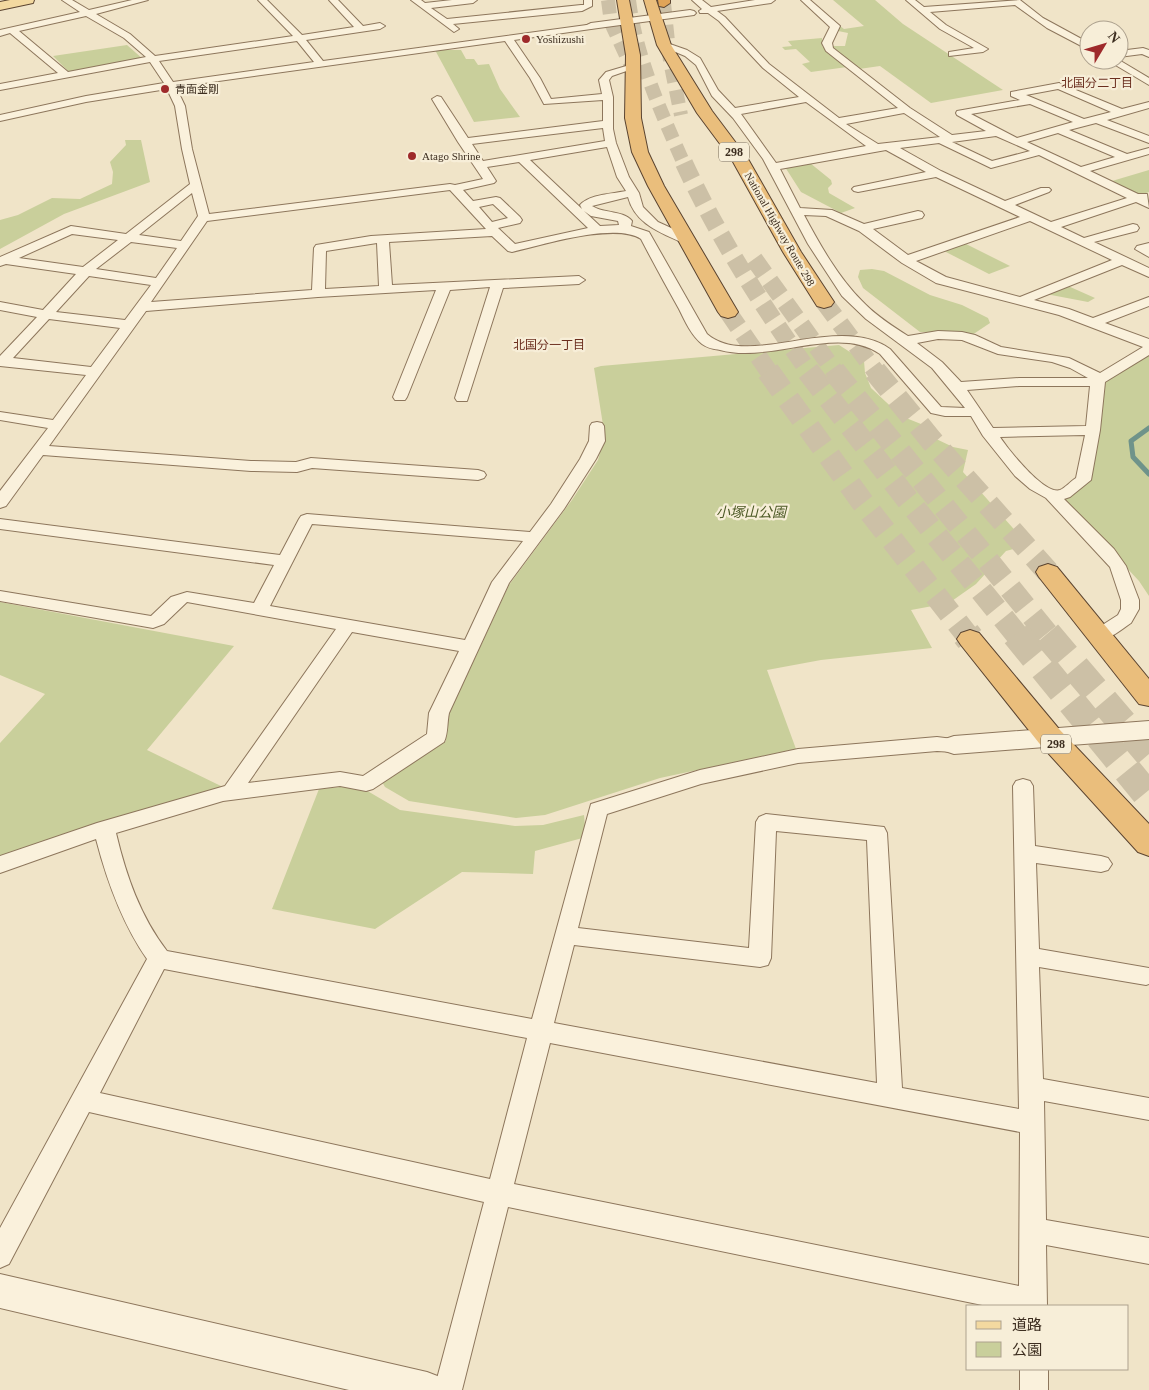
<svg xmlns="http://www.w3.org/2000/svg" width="1149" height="1390" font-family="'Times New Roman','Noto Sans JP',serif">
	<rect width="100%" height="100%" fill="#f0e4c8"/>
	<!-- green -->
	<g fill="#c9cf9b">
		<polygon points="833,0 875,0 903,24 1003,90 931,103 880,66 859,69 831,46 845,46 848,33 838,31 840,26 844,29 864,26"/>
		<polygon points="822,38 822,46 847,67 811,72 802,64 810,62 796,49 785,50 782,47 792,46 788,41"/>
		<polygon points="127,45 144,60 70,73 53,56"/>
		<polygon points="435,50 461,50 466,59 474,59 478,65 489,64 500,89 520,117 474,122"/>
		<polygon points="125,140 141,140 150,182 64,214 0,249 0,220 18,215 52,198 80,199 112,184 113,172 110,162 126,145"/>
		<polygon points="810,163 831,180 832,184 828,188 829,193 855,208 841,213 801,192 785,167"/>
		<polygon points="1149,170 1149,192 1138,196 1112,181"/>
		<polygon points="964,243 1010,266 989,274 944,251"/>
		<polygon points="872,269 884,271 930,295 962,305 988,318 990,323 972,335 952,332 920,332 863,288 858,277 860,270"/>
		<polygon points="1068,286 1095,298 1088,302 1046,294"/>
		<polygon points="839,345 864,361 865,373 871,388 901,416 921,424 932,437 953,447 968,450 963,472 1028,545 1006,551 976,584 949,603 911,610 932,648 821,660 767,670 796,749 660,778 545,815 516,818 409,801 385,787 381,780 446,741 445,728 449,714 509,585 572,500 598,460 602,445 603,425 594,368 601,366"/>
		<polygon points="1149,354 1149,596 1139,581 1061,497 1091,478 1102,382"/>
		<polygon points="0,602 234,646 147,750 223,787 0,858 0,743 45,694 0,675"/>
		<polygon points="341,787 364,789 400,810 515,826 543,825 584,815 586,837 535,851 533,874 462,872 375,929 272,909 319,789"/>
	</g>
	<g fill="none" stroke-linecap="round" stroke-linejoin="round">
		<!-- stream -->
		<polyline stroke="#6f938a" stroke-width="5" points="1149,428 1131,441 1133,457 1149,474"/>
		<!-- trunk-tunnel-far2 -->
		<g stroke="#ccc0a6" stroke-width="18" stroke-dasharray="18 9" stroke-linecap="butt">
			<polyline points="824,302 876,372"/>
			<polyline points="728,312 769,372"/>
		</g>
		<!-- trunk-tunnel-far1 -->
		<g stroke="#ccc0a6" stroke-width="23" stroke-dasharray="23 12" stroke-linecap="butt">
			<polyline points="768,371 863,503 967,635"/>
			<polyline points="875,371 931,440 1048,572"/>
		</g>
		<!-- trunk-tunnel -->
		<polyline stroke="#ccc0a6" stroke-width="29" stroke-dasharray="29 15" stroke-linecap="butt" points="966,634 970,639"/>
		<!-- motorway-tunnel-far3 -->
		<g stroke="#ccc0a6" stroke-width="14" stroke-dasharray="14 8" stroke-linecap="butt">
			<polyline points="608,0 611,23 630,64"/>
			<path d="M629,0C636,57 661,112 684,164"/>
			<polyline points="664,3 670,61 681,115"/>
		</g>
		<!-- motorway-tunnel-far2 -->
		<g stroke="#ccc0a6" stroke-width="18" stroke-dasharray="18 9" stroke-linecap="butt">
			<path d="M684,163C718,237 762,305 809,372"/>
			<polyline points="754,259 835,372"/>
		</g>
		<!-- motorway-tunnel-far1 -->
		<g stroke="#ccc0a6" stroke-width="23" stroke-dasharray="23 12" stroke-linecap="butt">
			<polyline points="808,371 907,499 1017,635"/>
			<polyline points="834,371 1048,635"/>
		</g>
		<!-- motorway-tunnel -->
		<g stroke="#ccc0a6" stroke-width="29" stroke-dasharray="29 15" stroke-linecap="butt">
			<polyline points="1016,634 1149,797"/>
			<polyline points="1047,634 1149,754"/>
		</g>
		<defs>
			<g id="minor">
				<path d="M62,0H72L89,10L132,0H148L96,14L130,34L155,56L293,36L258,0H267L302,35L354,27L329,0H338L363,26L380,23L385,26L380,29L306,40L323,61L594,24L596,26L591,29L514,40L540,78L551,99L602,94L599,80L606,72L633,64L638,67L612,76L609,80L613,97V129L616,143L629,177L639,193L643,207L658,222L691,237L693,240L687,244L683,243C660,232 635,224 628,197L592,206C605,214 623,210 632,221L631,226L649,232L707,334C748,370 837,312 890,349L941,407L965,408L932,368L866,319L842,296L808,244L763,159L733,118L712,96L696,65L685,56L659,45L664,42L667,43L687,50L700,58L718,90L735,108L799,97L763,68L719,21L708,13H700L699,11L702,9L692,0H702L711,7L755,0H775L771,3L717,11L725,17L769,64L839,118L898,108L826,51L822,43L830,27L801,0H810L840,26L832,43L833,48L910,108L952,135L986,131L957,115L956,113L957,111L1020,100L1011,96V92L1059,83L1122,109L1149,102V108L1107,120L1149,136V143L1096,123L1069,130L1127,154L1149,148V154L1090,171L1138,194H1147L1149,208L1136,202L1061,227L1084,238L1133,224L1137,225L1139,228L1137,231L1094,242L1149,268V277L1122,265L1034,300L1069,309L1093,318L1149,297V306L1105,323L1149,339V355L1105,382L1100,430L1091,480L1070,497L1064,499L1114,549L1126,566L1139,600V609L1131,623C1120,630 1107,643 1093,639L1090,635L1093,631L1118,615L1121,609V600L1110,567L1046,498L1030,489L1015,476L983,436L971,416H945L931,413L880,354C837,324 770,364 720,350C714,349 707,348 702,344C691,335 685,321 679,309C666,286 653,262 641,239C615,222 543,245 512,252L508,251L492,236L389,242L392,285L579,276L585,280L579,284L503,288L467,401H457L455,398L490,287L450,290L407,397L405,400H395L393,397L436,290L318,297L146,311L49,446L251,461L296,462L311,458L478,470L484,472L486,475L484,478L478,480L312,468L297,472L251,471L43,455L6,506L0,508V491L48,428L0,420V412L53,420L86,375L0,366V356L37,317L0,310V302L43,310L76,274L6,264L0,266V257L71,226L126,234L190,184L182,149L175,106L167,89L86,102L0,121V115L86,96L164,83L150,62L0,90V84L58,73L10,33L0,36V30L80,12ZM86,16L124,38L146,57L68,72L19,31ZM297,41L314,62L173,82L159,61ZM505,41L530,78L544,104L603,100V121L468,138L441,97L437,96L432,99L458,142L483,179L455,185L450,184L209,214L192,149L185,106L176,87ZM1058,89L1111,112L1084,119L1026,95ZM806,102L866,146L776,163L741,114ZM1030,104L1073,122L1017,138L971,114ZM904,113L940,137L878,144L846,124ZM603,128L605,141L483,161L472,144ZM1058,133L1115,157L1081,167L1027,142ZM996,136L1030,151L992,161L952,142ZM939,143L991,168L1039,155L1127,198L1051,222L1015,205L1049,192L1051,190L1049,188H1041L1005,201L941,171L900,148ZM607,147L617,177L626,191C612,194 590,194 580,205L582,209L530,160ZM886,150L926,172L854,187L852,189L854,191L858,192L936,177L1020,217L908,255L873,229L922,218L924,215L922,212L918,211L864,224L832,210L800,208L780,169ZM519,162L588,228L515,244L498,228L520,223L522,220L520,217L500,198L496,197L473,201L463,190L494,183L496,181L487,167ZM450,190L486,229L371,236L316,245L314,248L312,290L151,302L207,221ZM192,193L198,216L181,241L139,235ZM493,204L508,218L492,222L479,207ZM584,211L591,216L618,221L619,225L600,226ZM804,215L826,216L859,231L902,263L936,283L1059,315L1143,347L1100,373L1069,358L1001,347L975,335L962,332L938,331L908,336C892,326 875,315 862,301C838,277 820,245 804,215ZM1030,221L1112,260L1020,297L946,277L916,261ZM72,234L118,240L83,267L19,258ZM131,242L177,248L156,278L96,269ZM377,243L379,286L325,289L326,251ZM89,276L151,285L125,320L56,312ZM49,319L120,328L91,367L13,358ZM938,339L962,340L998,354L1052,362L1070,368L1088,378H1019L961,382L942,362L917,343ZM1019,386H1090L1086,426L993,428L967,390ZM1085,435L1076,478C1071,481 1065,488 1060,490C1044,495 1008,449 1000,437Z"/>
				<polygon points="411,0 421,0 425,3 452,0 477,0 473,3 431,8 447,19 581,5 584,5 584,0 592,0 592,6 582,11 453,24 459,29 454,32"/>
				<polygon points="906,0 915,0 924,7 1020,0 1043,18 1089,43 1089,50 1047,28 1015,5 930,12 946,25 988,49 983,52 949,56 949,52 974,48 940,29"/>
				<polygon points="1143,48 1149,50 1149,57 1142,54 1119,57 1119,51"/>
				<polygon points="1107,60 1119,60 1149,78 1149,85"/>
				<polygon points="1149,243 1149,257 1135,249 1137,246"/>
				<path d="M597,422L602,423L604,426L605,441L596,459L564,509L509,583L449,713C447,722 448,734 444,742L373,789L366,791L340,786L223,801L116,833C126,875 140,916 167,951L532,1019L591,804L700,770L798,749L937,737L961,740L964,745L961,750L954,752L937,751L798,763L701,784L607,814L578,928L749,948L756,822L759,817L766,814L884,827L887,833L902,1088L1019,1109L1013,786L1016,781L1023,779L1030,781L1033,786L1035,846L1101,856L1108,858L1112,864L1108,870L1101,872L1036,863L1039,949L1149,968V984L1146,985L1039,967L1043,1079L1149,1098V1120L1044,1101L1046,1220L1149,1238V1264L1046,1245L1047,1306H987L508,1207L462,1390H434L484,1202L89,1112L9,1264L0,1268V1228L147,959C122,923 107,881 96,839L0,873V856L97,823L225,786L336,629L187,602L164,624L153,628L0,601V591L151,616L171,597L187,592L254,603L274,565L0,529V519L280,555L299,519L301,516L307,514L530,532L551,504L580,459L589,441L590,426L592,423ZM312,524L523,541L492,582L465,640L270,606ZM352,632L459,651L429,713L427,734L363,776L340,772L248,783ZM776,831L867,840L877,1083L554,1023L574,945L760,967L768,965L771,958ZM164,969L527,1038L490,1179L100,1093ZM550,1043L1020,1132L1019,1286L514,1184Z"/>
				<rect x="1020" y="1369" width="28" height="21"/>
			</g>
			<g id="tertiary">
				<polygon points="690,10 694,11 696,13 694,15 591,29 585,26 591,23"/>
				<polygon points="1149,721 1149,739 954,754 945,751 942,745 945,739 954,736"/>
				<polygon points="0,1274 427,1372 440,1377 445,1390 349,1390 0,1308"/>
			</g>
			<polygon id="primary" points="10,0 34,0 33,3 0,10 0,2"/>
			<g id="trunk">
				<polygon points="617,0 629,0 640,55 641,118 648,152 664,186 738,312 735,316 728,318 721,316 718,312 648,186 632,152 625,118 626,55"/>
				<polygon points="644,0 656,0 671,45 712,111 748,159 801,252 834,302 831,306 824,308 817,306 783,252 732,160 697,113 657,45"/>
				<polygon points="1048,564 1057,567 1149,679 1149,706 1139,704 1039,577 1036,572 1039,567"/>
				<polygon points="970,630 979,633 1059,729 1149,824 1149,856 1138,852 1039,743 961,645 957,639 961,633"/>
			</g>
			<polygon id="motorway" points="658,0 670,0 670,3 664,7 659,6"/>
		</defs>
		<!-- minor casing -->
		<use href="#minor" stroke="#8d765c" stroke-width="2"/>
		<!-- tertiary casing -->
		<use href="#tertiary" stroke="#8d765c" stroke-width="2"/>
		<!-- primary casing -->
		<use href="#primary" stroke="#5b4430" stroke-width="2"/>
		<!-- trunk casing -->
		<use href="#trunk" stroke="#5b4430" stroke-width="2"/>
		<!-- motorway casing -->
		<use href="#motorway" stroke="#5b4430" stroke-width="2"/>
		<!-- minor -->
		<use href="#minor" fill="#faf1dc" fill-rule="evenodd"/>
		<!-- tertiary -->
		<use href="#tertiary" fill="#faf1dc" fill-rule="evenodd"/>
		<!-- primary -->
		<use href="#primary" fill="#f3d9a0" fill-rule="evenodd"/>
		<!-- trunk -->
		<use href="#trunk" fill="#eabe7c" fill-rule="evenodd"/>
		<!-- motorway -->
		<use href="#motorway" fill="#e0a458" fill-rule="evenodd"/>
	</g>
	<!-- markers -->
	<g fill="#9e2a2b" stroke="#f7eed8" stroke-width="2">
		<circle cx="526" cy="39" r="5"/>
		<circle cx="165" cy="89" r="5"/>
		<circle cx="412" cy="156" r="5"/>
	</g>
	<g text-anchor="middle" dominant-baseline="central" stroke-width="4.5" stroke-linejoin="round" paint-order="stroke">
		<!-- far-poi labels -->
		<g font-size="11" fill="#3d2e20" stroke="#f7eed8" text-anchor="start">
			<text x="536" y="39">Yoshizushi</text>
			<text x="175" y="89">青面金剛</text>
			<text x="422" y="156">Atago Shrine</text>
		</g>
		<!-- far-street labels -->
		<g font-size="11" fill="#3d2e20" stroke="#f7eed8">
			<text transform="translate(780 229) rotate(60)">National Highway Route 298</text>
		</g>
		<!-- far-neighbourhood labels -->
		<g font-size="12" fill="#6b2e1e" stroke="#f7eed8">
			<text x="1097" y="83">北国分二丁目</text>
			<text x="549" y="345">北国分一丁目</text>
		</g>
		<!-- shield labels -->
		<g fill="#f7eed8" stroke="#756857" stroke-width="1">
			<rect x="719" y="142.5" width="30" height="19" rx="4"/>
			<rect x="1041" y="734.5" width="30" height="19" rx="4"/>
		</g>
		<g font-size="12" font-weight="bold" fill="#3d2e20">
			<text x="734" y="152">298</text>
			<text x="1056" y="744">298</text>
		</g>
		<!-- park labels -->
		<g font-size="14" font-style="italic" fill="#4d5a26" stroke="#f7eed8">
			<text x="751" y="512">小塚山公園</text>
		</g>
	</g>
	<!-- legend -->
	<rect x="966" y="1305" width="162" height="65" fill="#f7eed8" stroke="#ada18e"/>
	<rect x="976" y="1321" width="25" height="8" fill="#f3d9a0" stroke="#ada18e"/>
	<text x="1012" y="1330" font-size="15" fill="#3d2e20">道路</text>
	<rect x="976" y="1342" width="25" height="15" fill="#c9cf9b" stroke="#ada18e"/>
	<text x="1012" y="1355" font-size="15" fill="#3d2e20">公園</text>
	<!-- north arrow -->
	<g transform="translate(1104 45) rotate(52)"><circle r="24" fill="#f7eed8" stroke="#ada18e"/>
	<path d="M0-4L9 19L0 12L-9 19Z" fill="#9e2a2b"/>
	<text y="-8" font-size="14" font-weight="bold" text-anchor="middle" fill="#3d2e20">N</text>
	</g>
</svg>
